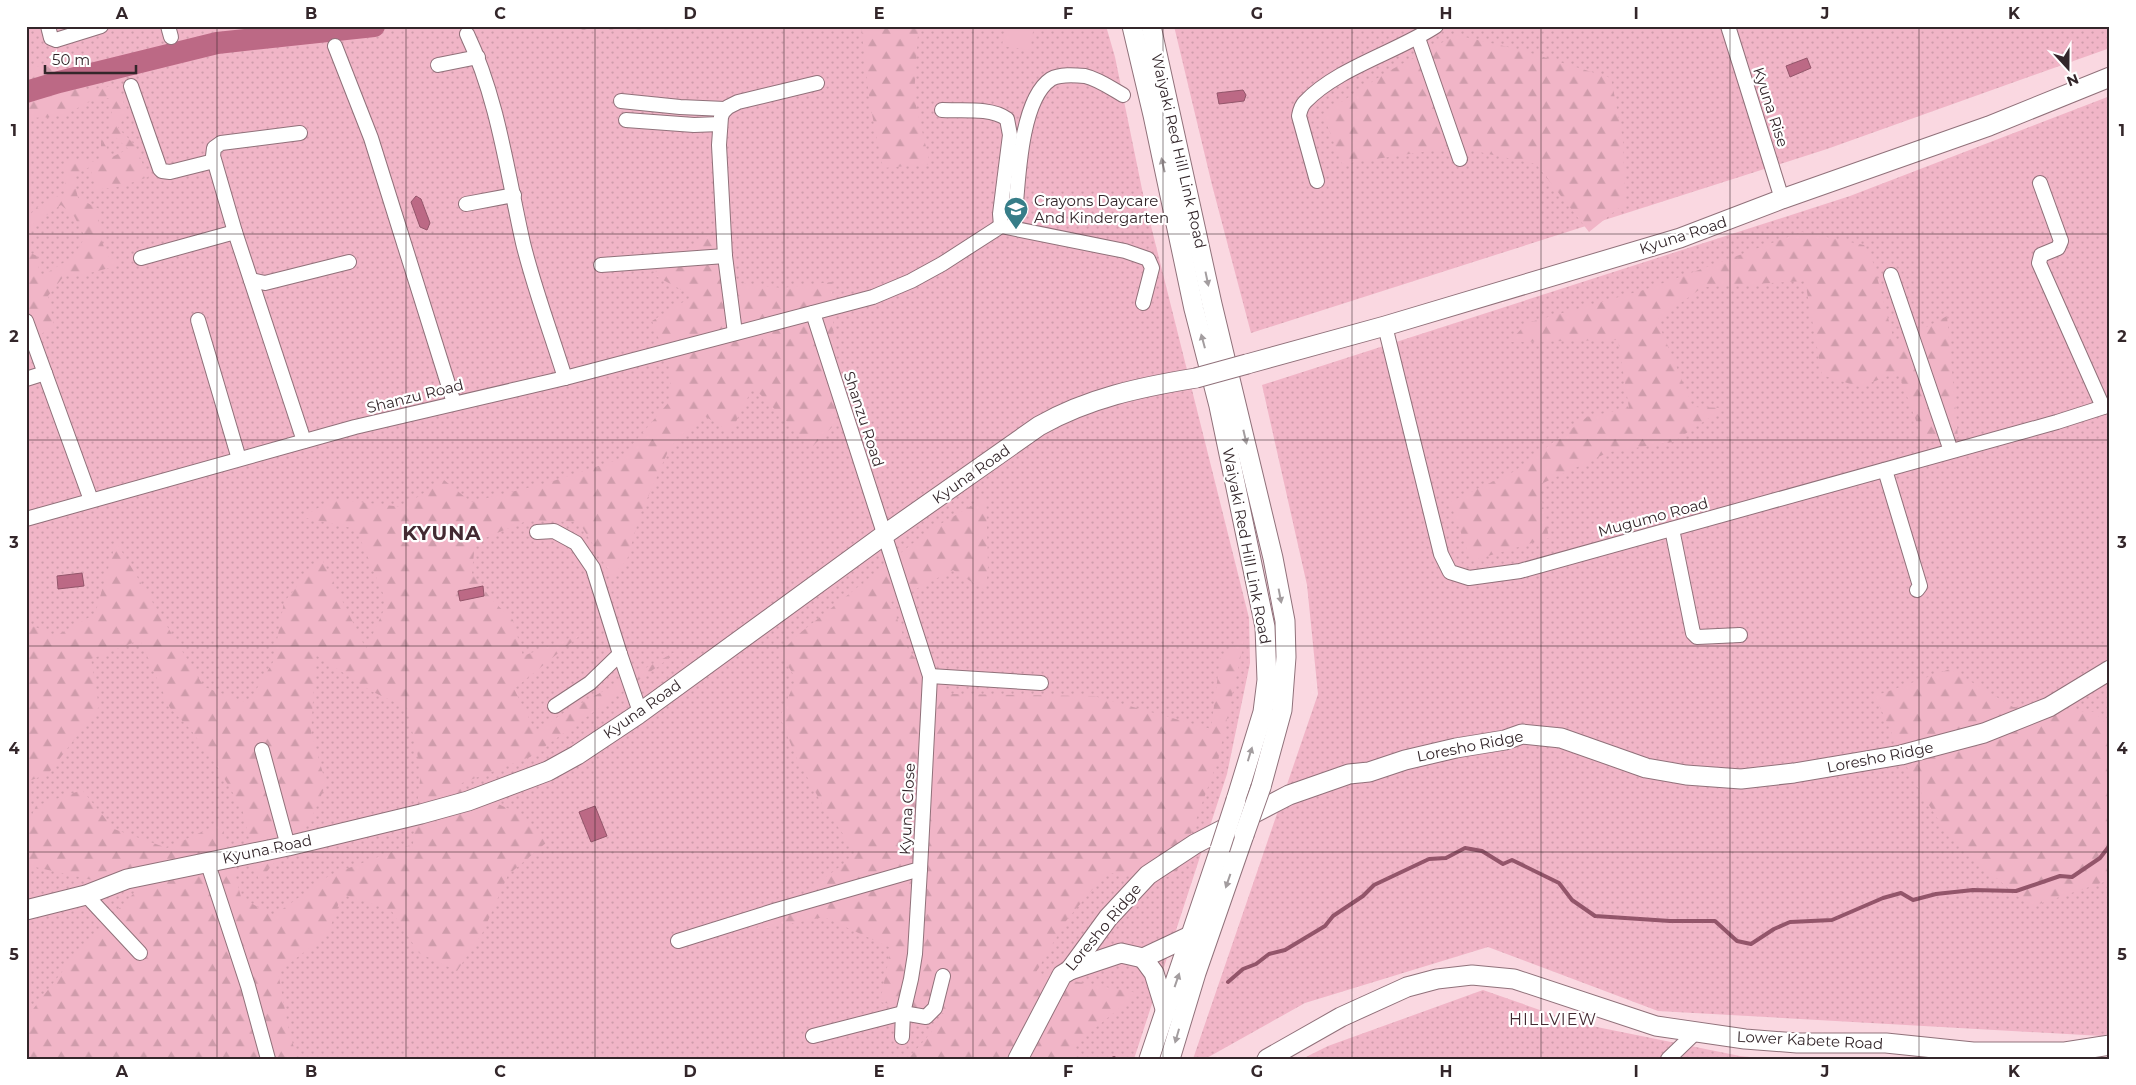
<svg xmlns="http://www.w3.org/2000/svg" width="2136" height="1085" font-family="Montserrat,sans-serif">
	<defs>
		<pattern id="grass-dots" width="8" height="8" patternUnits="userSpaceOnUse" patternTransform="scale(1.25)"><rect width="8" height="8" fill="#f1b5c7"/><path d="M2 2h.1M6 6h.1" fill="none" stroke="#cf9cab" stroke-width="1.8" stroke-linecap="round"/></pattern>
		<pattern id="forest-firs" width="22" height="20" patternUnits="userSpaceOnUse" patternTransform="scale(1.25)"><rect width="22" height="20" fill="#f1b5c7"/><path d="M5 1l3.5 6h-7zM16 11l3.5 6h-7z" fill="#cf9cab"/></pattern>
	</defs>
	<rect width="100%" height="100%" fill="#fad8e1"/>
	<!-- grass -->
	<g fill="url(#grass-dots)">
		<polygon points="26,26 1106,26 1115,57 1143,194 1249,618 1250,663 1227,774 1134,1059 26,1059"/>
		<polygon points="1174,26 2110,26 2110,48 1827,149 1251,333 1212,185"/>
		<polygon points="2110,96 2110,1033 2102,1036 1658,1011 1488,947 1305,1003 1205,1059 1193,1059 1318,694 1307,585 1262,385 1850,196"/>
		<polygon points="1483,990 1577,1023 1740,1056 1770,1059 1302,1059 1328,1046"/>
	</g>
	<!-- forest -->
	<g fill="url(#forest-firs)">
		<polygon points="560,26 702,26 689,29 566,30"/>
		<polygon points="861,26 923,26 918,33 914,97 930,164 883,168 870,104"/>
		<polygon points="1456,35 1521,50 1611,78 1623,140 1625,203 1589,232 1536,164 1456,147 1342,164 1323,114 1387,72"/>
		<path d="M30,65L54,69L82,91L115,86L128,111L118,128L135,145L148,177L122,186L96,190L90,167L73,175L78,198L99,209V235L108,256L121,265L86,274L64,276L48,296L54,325L36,338L26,300V251L37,256L40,277L73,257L85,237L74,216L61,205L26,229C26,208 49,200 66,193L64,163L81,158L101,164V138L112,157L128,149L110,132L112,111L109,98L93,100L68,113L53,117L28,118L26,68Z"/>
		<polygon points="732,222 729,282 782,288 832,282 836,423 812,447 753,387 731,432 703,415 670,447 640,515 627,560 612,576 579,522 529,520 475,542 472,573 492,600 513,620 523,656 583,633 514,689 536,732 565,712 688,645 530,757 457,785 522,815 547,842 508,875 483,932 457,971 419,953 391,910 342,894 328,934 278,972 288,1026 297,1059 26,1059 27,1017 78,951 137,890 26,865 26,828 36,806 82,790 114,829 167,848 221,823 241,897 273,916 330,875 413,844 421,771 407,708 371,691 316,655 311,732 326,784 312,817 259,881 242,808 216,765 191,730 170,708 140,640 91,659 99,707 48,774 26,782 26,623 56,636 95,614 116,542 204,687 248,703 273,662 284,602 321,557 366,649 387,603 356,529 302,517 334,499 402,507 444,480 471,502 547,483 620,459 669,402 671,370 652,321 693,296 652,274 704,238"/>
		<polygon points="1802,232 1864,245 1873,262 1895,344 1947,316 1958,437 1924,442 1898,372 1860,387 1822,375 1805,281 1703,287 1657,320 1693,407 1724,408 1673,442 1609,452 1539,485 1549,538 1471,561 1450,502 1515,471 1587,417 1629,408 1618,340 1509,342 1527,323 1647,289"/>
		<polygon points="986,497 988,566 986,591 953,570 891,602 909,652 951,694 1094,696 1211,729 1220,659 1245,637 1218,760 1175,877 1106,873 1066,921 1035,974 1138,993 1077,1043 1073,1059 908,1059 947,1014 880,1002 891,948 824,917 753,931 857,854 822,804 796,757 780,717 796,679 780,653 800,633 927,532"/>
		<polygon points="1950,669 2013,707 2094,712 2110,728 2110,880 2030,907 1949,837 1912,778 1875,696"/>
	</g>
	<!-- pitch -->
	<polygon fill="#f1b5c7" points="1005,26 1034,26 1030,50 1002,46"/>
	<!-- water -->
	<g fill="#bc6985" stroke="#93556a">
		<polygon points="1807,58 1811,68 1790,77 1786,66"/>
		<polygon points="1243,90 1246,95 1244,101 1219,104 1217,93"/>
		<polygon points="416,196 421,199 430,223 427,230 420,227 411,202"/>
		<polygon points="82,573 84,586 58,589 57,576"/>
		<polygon points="483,586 484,596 460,601 458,591"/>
		<polygon points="595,806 607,836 591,842 579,812"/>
	</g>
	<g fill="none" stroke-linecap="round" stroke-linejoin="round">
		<!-- stream -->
		<g stroke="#93556a" stroke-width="4">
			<polyline points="1228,982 1243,969 1256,964 1269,954 1285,950 1325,926 1333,916 1363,896 1374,885 1429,859 1446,858 1465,848 1482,851 1503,864 1512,860 1559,883 1572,900 1595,916 1670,921 1715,921 1737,941 1751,944 1774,929 1790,922 1832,920 1883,898 1901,893 1913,900 1936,894 1973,890 2016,891 2060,876 2072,877 2100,858 2110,845"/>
			<polyline points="1113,1059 1114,1058"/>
		</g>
		<!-- river -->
		<polyline stroke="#bc6985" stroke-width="22" points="26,92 59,82 217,43 374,26"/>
		<defs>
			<g id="street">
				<polyline points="48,26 51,38 56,40 101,26"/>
				<polyline points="168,26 171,37"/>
				<polyline points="1728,26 1782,199"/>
				<path d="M467,34C498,99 507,172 523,243C534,288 551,333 565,378"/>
				<polyline points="1418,38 1460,159"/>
				<polyline points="335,46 371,138 454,403"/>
				<polyline points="438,65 478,57"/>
				<polyline points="131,86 160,169 162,171 170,172 214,161"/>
				<polyline points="621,101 680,107 725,109"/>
				<path d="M942,110C961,111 991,107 1007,119L1010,135L1000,214L1001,226"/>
				<polyline points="626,120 694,125 720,124"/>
				<polyline points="300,133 221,143 214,148 213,156 235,232 304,441"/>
				<path d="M1317,181L1299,116C1300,110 1301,106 1305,102C1337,68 1397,52 1436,26"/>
				<polyline points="2040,183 2061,241 2058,248 2041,255 2039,263 2103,407"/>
				<polyline points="466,204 514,195"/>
				<path d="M1014,228C1018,191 1018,101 1051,79C1060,74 1074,75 1085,76C1098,79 1111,88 1123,95"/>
				<polyline points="141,258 235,232"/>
				<polyline points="601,265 725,256"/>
				<polyline points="1891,275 1951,451"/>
				<polyline points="251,280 265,283 349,262"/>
				<polyline points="198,320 239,459"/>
				<polyline points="26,321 91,500"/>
				<polyline points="1385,326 1441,554 1450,572 1469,578 1520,571 2057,422 2110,405"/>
				<polyline points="735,333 725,256 719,145 721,117 723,112 728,107 738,102 817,83"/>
				<polyline points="26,379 45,373"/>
				<polyline points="1885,470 1920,586 1917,590"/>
				<polyline points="26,519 355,427 565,378 873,297 911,281 942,264 1001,226 1125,251 1148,259 1152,268 1143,303"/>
				<polyline points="1672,529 1693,633 1697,637 1740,635"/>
				<polyline points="537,532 554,531 576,543 593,568 620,654 640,712"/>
				<polyline points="930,676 1041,683"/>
				<polyline points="555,706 590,683 620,654"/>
				<polyline points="262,750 288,846"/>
				<polyline points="207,861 248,986 268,1059"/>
				<polyline points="86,895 140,953"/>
				<polyline points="678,941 777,910 920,869 930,676 813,313"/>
				<polyline points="813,1036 903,1013 926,1017 935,1008 943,976"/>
				<polyline points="902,1037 903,1013 911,979 915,954 920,869"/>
				<polyline points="1668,1059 1696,1032"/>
			</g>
			<g id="secondary">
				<polyline points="1132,26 1153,115 1194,309 1219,406 1265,627 1267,680 1263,712 1236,800"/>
				<polyline points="1151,26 1212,304 1273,558 1285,621 1286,657 1282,710 1261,787"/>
				<polyline points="1247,364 1385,326 1680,238 1782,199 1989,126 2110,77"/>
				<path d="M26,910L86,895L127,879L288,846L421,814L468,801L548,771L577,755L637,715L884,535L1039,426C1088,398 1141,387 1196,378"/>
				<polyline points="1143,958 1154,973 1166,1012"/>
				<polyline points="1070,970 1121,953 1143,958 1192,935"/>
				<polyline points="1018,1059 1062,975 1070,970 1108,918 1148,875 1195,844 1289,795 1349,774 1369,772 1405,760 1456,748 1505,740 1522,734 1561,738 1646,768 1686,775 1741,779 1794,773 1901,755 1984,733 2049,707 2110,670"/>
				<polyline points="1149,1059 1220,849"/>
				<polyline points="1170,1059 1196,973 1244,835"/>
				<polyline points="1267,1059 1341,1017 1407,987 1437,979 1472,975 1514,979 1656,1026 1745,1039 1797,1043 1886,1043 1973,1052 2065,1052 2110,1045"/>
			</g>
		</defs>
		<!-- street casing -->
		<use href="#street" stroke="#90717a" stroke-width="16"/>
		<!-- secondary casing -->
		<use href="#secondary" stroke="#90717a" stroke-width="21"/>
		<!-- street -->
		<use href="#street" stroke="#fff" stroke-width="14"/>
		<!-- secondary -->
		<use href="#secondary" stroke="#fff" stroke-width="19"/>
		<defs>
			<g id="secondary-bridge">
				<polyline points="1196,378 1247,364"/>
				<polyline points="1244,835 1261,787"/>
				<polyline points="1220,849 1236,800"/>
			</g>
		</defs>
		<!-- secondary-bridge casing -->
		<use href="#secondary-bridge" stroke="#90717a" stroke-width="21" stroke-linecap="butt"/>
		<!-- secondary-bridge -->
		<use href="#secondary-bridge" stroke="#fff" stroke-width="19"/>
	</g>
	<!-- one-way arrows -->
	<defs><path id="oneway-solid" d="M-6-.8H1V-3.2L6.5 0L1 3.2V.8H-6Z" transform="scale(1.25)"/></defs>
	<g fill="#a39d9f">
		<use href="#oneway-solid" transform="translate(1163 165) rotate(-103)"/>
		<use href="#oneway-solid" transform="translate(1207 279) rotate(78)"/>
		<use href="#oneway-solid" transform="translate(1203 341) rotate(-105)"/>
		<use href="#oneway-solid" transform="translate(1245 437) rotate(77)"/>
		<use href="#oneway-solid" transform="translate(1280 596) rotate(79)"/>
		<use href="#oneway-solid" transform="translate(1250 754) rotate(-73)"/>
		<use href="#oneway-solid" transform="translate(1228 881) rotate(109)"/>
		<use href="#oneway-solid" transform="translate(1177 980) rotate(-71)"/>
		<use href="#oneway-solid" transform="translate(1177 1036) rotate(106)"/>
	</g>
	<!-- grid -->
	<path fill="none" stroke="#33262a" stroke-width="1" stroke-opacity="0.55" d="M217,26V1059M406,26V1059M595,26V1059M784,26V1059M973,26V1059M1163,26V1059M1352,26V1059M1541,26V1059M1730,26V1059M1919,26V1059M26,234H2110M26,440H2110M26,646H2110M26,852H2110"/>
	<!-- icons -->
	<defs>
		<symbol id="school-pin" viewBox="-11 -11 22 30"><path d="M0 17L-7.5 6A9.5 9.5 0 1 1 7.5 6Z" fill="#377d88" stroke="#fff"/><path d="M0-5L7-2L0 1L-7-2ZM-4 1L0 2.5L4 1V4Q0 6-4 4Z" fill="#fff"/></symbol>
	</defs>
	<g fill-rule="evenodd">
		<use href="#school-pin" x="1002" y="195" width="28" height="38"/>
	</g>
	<g text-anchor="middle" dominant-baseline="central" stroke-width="4.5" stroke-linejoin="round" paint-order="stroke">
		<!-- street labels -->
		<g font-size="15" fill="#33262a" stroke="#fff">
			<text transform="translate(1771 107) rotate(72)">Kyuna Rise</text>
			<text transform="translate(1179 151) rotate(77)">Waiyaki Red Hill Link Road</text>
			<text transform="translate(1683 235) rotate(-18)">Kyuna Road</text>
			<text transform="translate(415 396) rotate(-14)">Shanzu Road</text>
			<text transform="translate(864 419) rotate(72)">Shanzu Road</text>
			<text transform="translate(971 474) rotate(-35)">Kyuna Road</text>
			<text transform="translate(1653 517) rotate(-15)">Mugumo Road</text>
			<text transform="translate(1247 546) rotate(79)">Waiyaki Red Hill Link Road</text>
			<text transform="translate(642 709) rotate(-35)">Kyuna Road</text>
			<text transform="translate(1470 746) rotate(-11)">Loresho Ridge</text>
			<text transform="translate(1880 757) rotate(-11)">Loresho Ridge</text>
			<text transform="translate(907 809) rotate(-87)">Kyuna Close</text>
			<text transform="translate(267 849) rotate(-12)">Kyuna Road</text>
			<text transform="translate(1103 927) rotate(-50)">Loresho Ridge</text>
			<text transform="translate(1810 1040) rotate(3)">Lower Kabete Road</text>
		</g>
		<!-- poi labels -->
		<g font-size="15" fill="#33262a" stroke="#fff" text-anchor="start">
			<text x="1034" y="200">Crayons Daycare<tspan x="1034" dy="17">And Kindergarten</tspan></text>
		</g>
		<!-- neighbourhood labels -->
		<g font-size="16" letter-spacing="1" fill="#432a32" stroke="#fff">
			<text x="1553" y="1019">HILLVIEW</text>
		</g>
		<!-- district labels -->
		<g font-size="20" font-weight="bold" letter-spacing="1" fill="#432a32" stroke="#fff">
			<text x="442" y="533">KYUNA</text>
		</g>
	</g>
	<!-- border -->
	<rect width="2136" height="1085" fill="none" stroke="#ffffff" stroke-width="55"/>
	<!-- north arrow -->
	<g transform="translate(2068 68) rotate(159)" stroke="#ffffff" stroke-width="4" paint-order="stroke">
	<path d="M0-4L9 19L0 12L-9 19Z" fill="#33262a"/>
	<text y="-8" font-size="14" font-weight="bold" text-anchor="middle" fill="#33262a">N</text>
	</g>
	<!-- scale -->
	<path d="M45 65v8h91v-8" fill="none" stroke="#33262a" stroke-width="2.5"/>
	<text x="52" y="65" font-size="15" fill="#33262a" stroke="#ffffff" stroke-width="4" paint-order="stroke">50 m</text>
	<rect x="28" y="28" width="2080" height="1030" fill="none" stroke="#33262a" stroke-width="2"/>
	<g font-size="16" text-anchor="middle" font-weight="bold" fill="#33262a">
		<text x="122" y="19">A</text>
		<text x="311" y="19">B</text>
		<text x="500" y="19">C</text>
		<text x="690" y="19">D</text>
		<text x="879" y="19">E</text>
		<text x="1068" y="19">F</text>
		<text x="1257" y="19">G</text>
		<text x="1446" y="19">H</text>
		<text x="1636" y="19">I</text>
		<text x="1825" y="19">J</text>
		<text x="2014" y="19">K</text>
		<text x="14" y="136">1</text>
		<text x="2122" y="136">1</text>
		<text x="14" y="342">2</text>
		<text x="2122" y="342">2</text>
		<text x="14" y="548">3</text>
		<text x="2122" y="548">3</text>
		<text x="14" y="754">4</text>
		<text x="2122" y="754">4</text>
		<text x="14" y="960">5</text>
		<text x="2122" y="960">5</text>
		<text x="122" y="1077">A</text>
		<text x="311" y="1077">B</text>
		<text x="500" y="1077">C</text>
		<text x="690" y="1077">D</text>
		<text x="879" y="1077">E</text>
		<text x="1068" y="1077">F</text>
		<text x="1257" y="1077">G</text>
		<text x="1446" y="1077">H</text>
		<text x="1636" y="1077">I</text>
		<text x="1825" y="1077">J</text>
		<text x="2014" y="1077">K</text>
	</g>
</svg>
